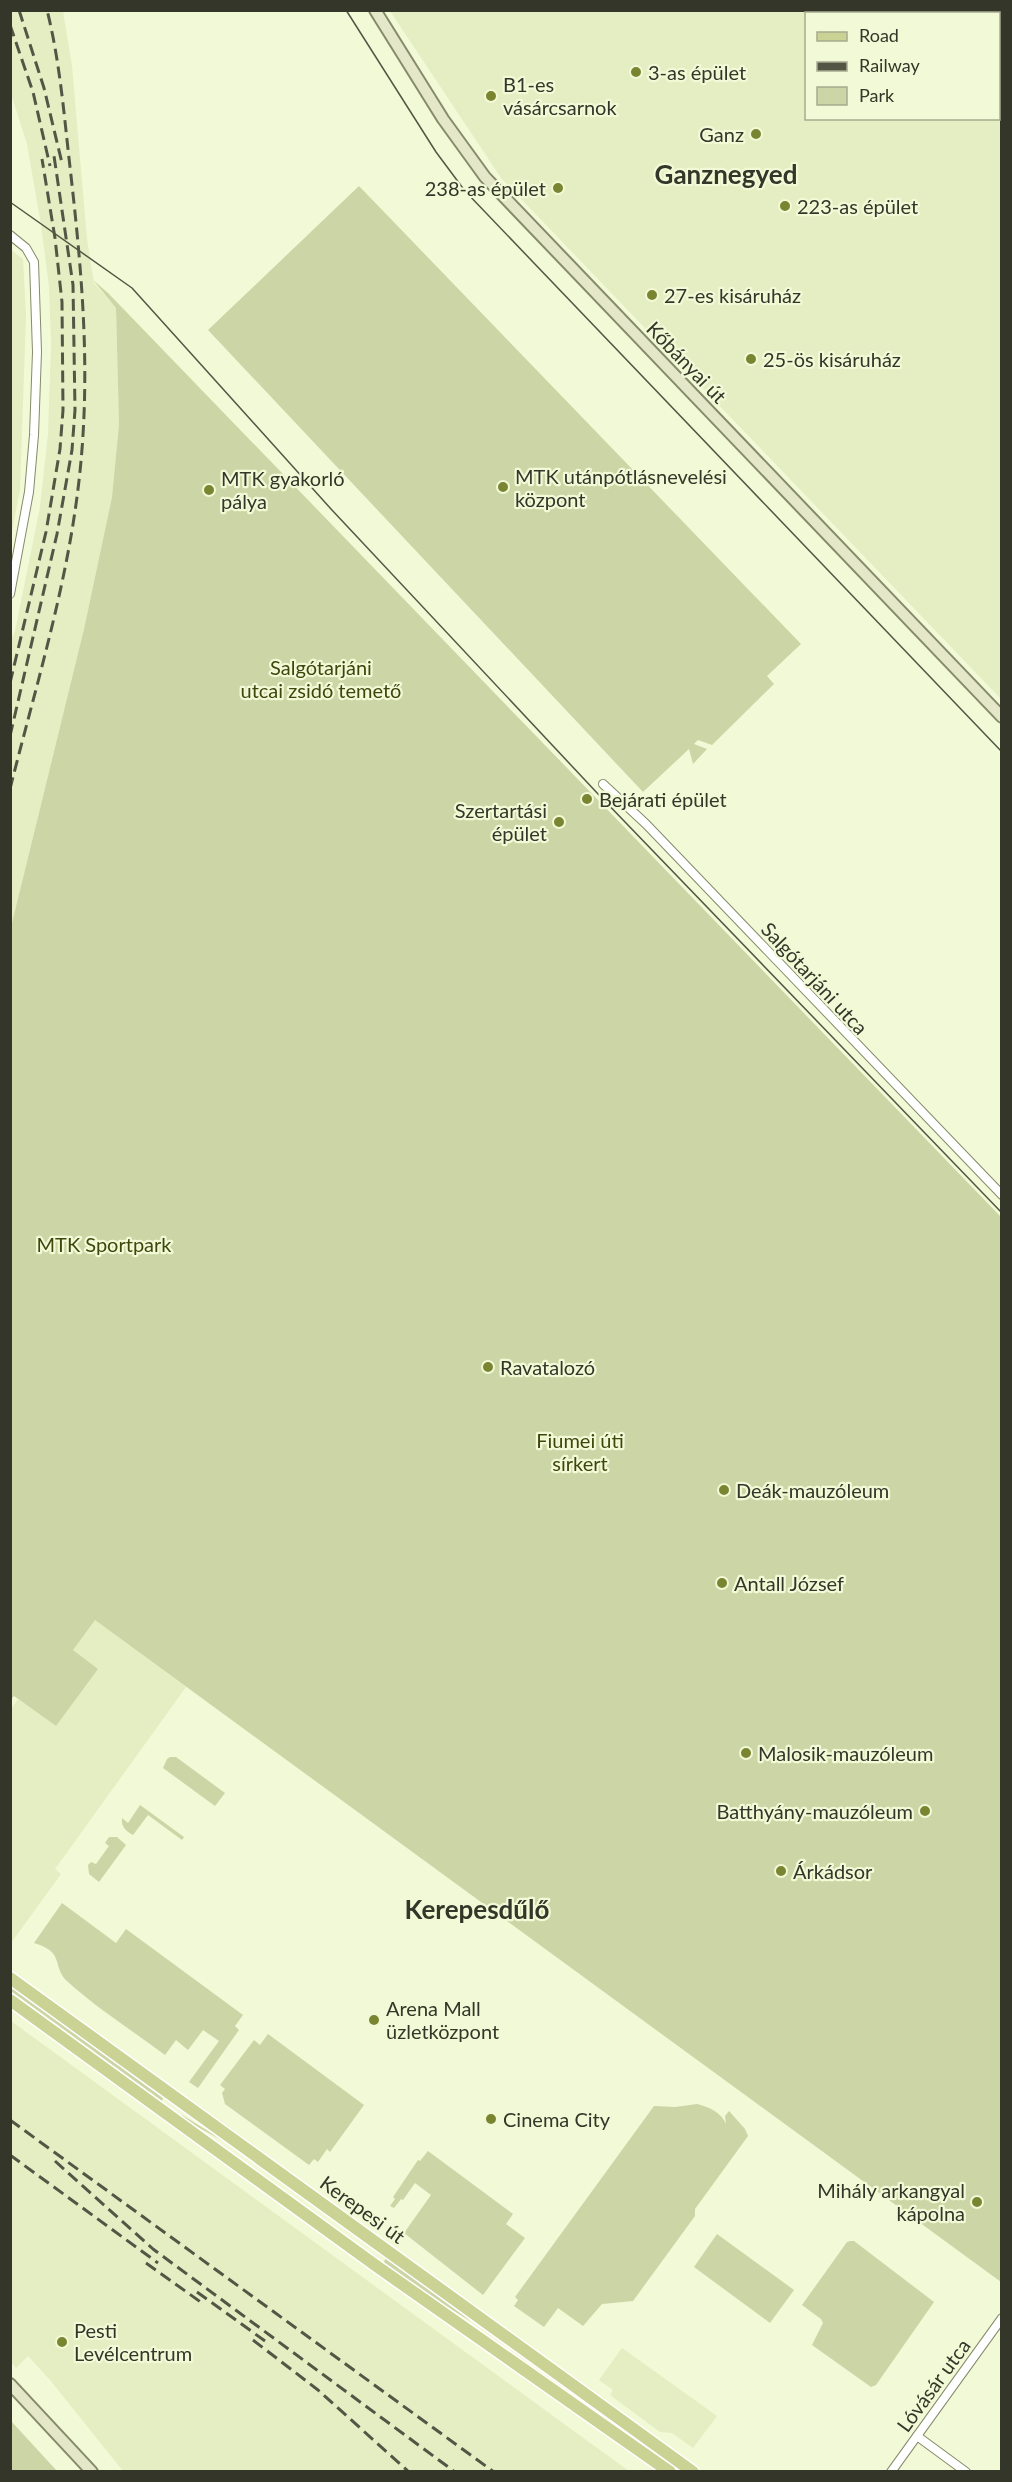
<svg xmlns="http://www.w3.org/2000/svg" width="1012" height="2482" font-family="Lato,sans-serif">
	<rect width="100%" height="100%" fill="#f2f9d6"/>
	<!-- built -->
	<g fill="#e5edc3" fill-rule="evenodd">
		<polygon points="11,11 63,11 72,66 87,239 94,283 116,308 119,424 112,497 84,629 11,927 11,640 15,631 40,507 48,434 51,344 49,287 41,225 27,144 11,94"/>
		<path d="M390,11H1001V699L501,178ZM806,14H998V118H806Z"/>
		<polygon points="11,250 23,259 26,315 20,490 11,536"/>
		<polygon points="94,1619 186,1687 55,1869 61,1874 11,1943 11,1709 18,1699 56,1726 97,1669 73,1650"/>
		<polygon points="11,2021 571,2429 629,2471 123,2471 50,2380 28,2356 16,2368 11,2362"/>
		<polygon points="622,2348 717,2416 693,2448 672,2433 660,2432 610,2395 613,2390 599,2380"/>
	</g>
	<!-- green -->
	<g fill="#ccd5a5">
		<polygon points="359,186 801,644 767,676 774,684 712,745 698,740 694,744 707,749 693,764 689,749 643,792 208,330"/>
		<polygon points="93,280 108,293 1001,1217 1001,2282 95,1620 73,1650 98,1669 56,1726 14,1696 11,1699 11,927 84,629 112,497 119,424 116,308"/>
		<polygon points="170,1757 176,1757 225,1793 215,1806 163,1768 167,1759"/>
		<path d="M140,1805L184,1837L182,1840L148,1815L133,1835C126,1831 121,1827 122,1818L128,1823Z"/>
		<polygon points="109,1837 117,1837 126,1845 99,1882 89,1874 88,1865 91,1862 96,1864 109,1846 105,1843"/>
		<path d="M62,1903L116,1943L126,1929L243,2015L235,2026L239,2030L198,2088L189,2082L219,2041L203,2030L188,2050L176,2040L165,2055C133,2031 98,2009 68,1982C51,1967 66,1952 34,1943Z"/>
		<polygon points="11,1984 163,2098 162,2101 11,1991"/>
		<polygon points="268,2034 364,2105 330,2152 327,2149 318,2162 314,2159 309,2165 225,2104 222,2093 225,2089 220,2085 254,2040 260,2045"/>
		<path d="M697,2104C709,2107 721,2112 726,2124L725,2116L729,2111L745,2129L748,2136L695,2209V2216L633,2301L602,2304L583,2326L558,2308L544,2327L514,2306L518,2300L515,2297L654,2106L675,2107Z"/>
		<polygon points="182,2115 229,2144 181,2118"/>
		<polygon points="428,2151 513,2214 506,2224 525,2238 483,2295 404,2233 431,2195 415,2183 403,2200 401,2199 394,2208 390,2206 395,2199 393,2197 418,2160 420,2161"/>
		<polygon points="717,2234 794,2290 770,2323 694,2267"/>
		<polygon points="850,2241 854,2241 934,2302 876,2385 871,2387 812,2345 823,2323 821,2319 802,2305 847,2242"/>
		<polygon points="387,2257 472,2322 429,2296 383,2263"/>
		<polygon points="11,2421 57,2471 11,2471"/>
	</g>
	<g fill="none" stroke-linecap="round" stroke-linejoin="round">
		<defs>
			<g id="minor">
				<polyline points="10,235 26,248 34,262 37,352 34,435 29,492 10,594"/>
				<polyline points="603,784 646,824 1002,1195"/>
				<polyline points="917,2436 966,2472"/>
				<polyline points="891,2472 1002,2318"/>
			</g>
			<g id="secondary">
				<polyline points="375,10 443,119 485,177 1002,717"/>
				<polyline points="10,2384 92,2472"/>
			</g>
			<g id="primary">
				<polyline points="10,1978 693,2472"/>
				<polyline points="10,2000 375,2265 670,2472"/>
			</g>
		</defs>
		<!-- minor casing -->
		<use href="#minor" stroke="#858b6b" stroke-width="10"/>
		<!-- secondary casing -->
		<use href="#secondary" stroke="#858b6b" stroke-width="14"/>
		<!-- primary casing -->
		<use href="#primary" stroke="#fff" stroke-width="15"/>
		<!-- minor -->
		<use href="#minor" stroke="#fff" stroke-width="8"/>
		<!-- secondary -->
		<use href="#secondary" stroke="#e4e8c9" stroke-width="10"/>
		<!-- primary -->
		<use href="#primary" stroke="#cad294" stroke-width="12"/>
		<!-- tram -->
		<g stroke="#535645" stroke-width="1.5">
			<polyline points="346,10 436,152 465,191 1002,752"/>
			<polyline points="10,202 132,288 331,509 599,795 1002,1213"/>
		</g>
		<!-- rail -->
		<g stroke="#535645" stroke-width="3" stroke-dasharray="12 6" stroke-linecap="butt">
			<polyline points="19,10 44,88 62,163"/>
			<polyline points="10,25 33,92 50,166"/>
			<polyline points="10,683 46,532 60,449 63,410 62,302 55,238 42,159"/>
			<polyline points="10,736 57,534 72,450 75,410 73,285 54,156"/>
			<path d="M10,789C34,693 64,596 77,497C92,384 83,281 70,167C64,115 60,62 47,10"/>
			<polyline points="10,2120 494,2472"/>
			<polyline points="10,2155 158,2263"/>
			<polyline points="55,2161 153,2249 455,2472"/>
			<polyline points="146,2263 202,2303"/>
			<polyline points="197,2292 265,2341"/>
			<polyline points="253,2340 318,2390 409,2472"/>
		</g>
	</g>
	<!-- markers -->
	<g fill="#7a8532" stroke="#f2f9d6" stroke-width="2">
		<circle cx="636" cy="72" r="6"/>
		<circle cx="491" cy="96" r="6"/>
		<circle cx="756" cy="134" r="6"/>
		<circle cx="558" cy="188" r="6"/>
		<circle cx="785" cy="206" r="6"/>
		<circle cx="652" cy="295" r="6"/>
		<circle cx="751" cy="359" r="6"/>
		<circle cx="503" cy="487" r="6"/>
		<circle cx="209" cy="490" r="6"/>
		<circle cx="587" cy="799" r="6"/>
		<circle cx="559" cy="822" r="6"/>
		<circle cx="488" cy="1367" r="6"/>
		<circle cx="724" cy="1490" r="6"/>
		<circle cx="722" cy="1583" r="6"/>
		<circle cx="746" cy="1753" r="6"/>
		<circle cx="925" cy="1811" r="6"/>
		<circle cx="781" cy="1871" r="6"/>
		<circle cx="374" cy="2020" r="6"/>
		<circle cx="491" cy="2119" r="6"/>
		<circle cx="977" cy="2202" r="6"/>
		<circle cx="62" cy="2342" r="6"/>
	</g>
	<g text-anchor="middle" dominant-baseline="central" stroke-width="4.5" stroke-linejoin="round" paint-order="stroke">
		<!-- poi labels -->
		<g font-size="20" fill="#333628" stroke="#f2f9d6" text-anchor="start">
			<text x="648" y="72">3-as épület</text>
			<text x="503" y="84">B1-es<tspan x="503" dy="23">vásárcsarnok</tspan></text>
			<text x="744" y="134" text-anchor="end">Ganz</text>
			<text x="546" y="188" text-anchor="end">238-as épület</text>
			<text x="797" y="206">223-as épület</text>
			<text x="664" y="295">27-es kisáruház</text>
			<text x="763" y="359">25-ös kisáruház</text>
			<text x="515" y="476">MTK utánpótlásnevelési<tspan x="515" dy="23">központ</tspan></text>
			<text x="221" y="478">MTK gyakorló<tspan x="221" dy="23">pálya</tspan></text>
			<text x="599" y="799">Bejárati épület</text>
			<text x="547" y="810" text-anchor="end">Szertartási<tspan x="547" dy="23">épület</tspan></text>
			<text x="500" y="1367">Ravatalozó</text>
			<text x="736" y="1490">Deák-mauzóleum</text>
			<text x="734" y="1583">Antall József</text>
			<text x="758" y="1753">Malosik-mauzóleum</text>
			<text x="913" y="1811" text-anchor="end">Batthyány-mauzóleum</text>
			<text x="793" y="1871">Árkádsor</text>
			<text x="386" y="2008">Arena Mall<tspan x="386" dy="23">üzletközpont</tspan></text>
			<text x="503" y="2119">Cinema City</text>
			<text x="965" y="2190" text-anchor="end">Mihály arkangyal<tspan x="965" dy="23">kápolna</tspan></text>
			<text x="74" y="2330">Pesti<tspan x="74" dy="23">Levélcentrum</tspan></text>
		</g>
		<!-- street labels -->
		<g font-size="20" fill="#333628" stroke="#f2f9d6">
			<text transform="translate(687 362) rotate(46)">Kőbányai út</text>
			<text transform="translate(815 978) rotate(47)">Salgótarjáni utca</text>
			<text transform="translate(363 2209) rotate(36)">Kerepesi út</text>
			<text transform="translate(933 2385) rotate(-54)">Lóvásár utca</text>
		</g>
		<!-- park labels -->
		<g font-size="20" fill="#3f460c" stroke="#f2f9d6">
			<text x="321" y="667">Salgótarjáni<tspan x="321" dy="23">utcai zsidó temető</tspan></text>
			<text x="104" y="1244">MTK Sportpark</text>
			<text x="580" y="1440">Fiumei úti<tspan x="580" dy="23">sírkert</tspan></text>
		</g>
		<!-- district labels -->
		<g font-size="26" font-weight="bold" fill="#333628" stroke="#f2f9d6">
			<text x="726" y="174">Ganznegyed</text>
			<text x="477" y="1909">Kerepesdűlő</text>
		</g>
	</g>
	<!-- border -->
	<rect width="1012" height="2482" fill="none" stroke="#333628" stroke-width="24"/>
	<!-- legend -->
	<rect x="805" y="12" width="195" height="108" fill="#f2f9d6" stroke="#a6ab90" stroke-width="1.5"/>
	<rect x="817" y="32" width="30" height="9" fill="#cad294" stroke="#a6ab90" stroke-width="1.5"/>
	<text x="859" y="42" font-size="18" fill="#333628">Road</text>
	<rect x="817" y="62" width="30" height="9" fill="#535645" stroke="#a6ab90" stroke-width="1.5"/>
	<text x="859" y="72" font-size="18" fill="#333628">Railway</text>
	<rect x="817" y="87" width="30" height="18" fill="#ccd5a5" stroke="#a6ab90" stroke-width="1.5"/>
	<text x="859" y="102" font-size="18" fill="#333628">Park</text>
</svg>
